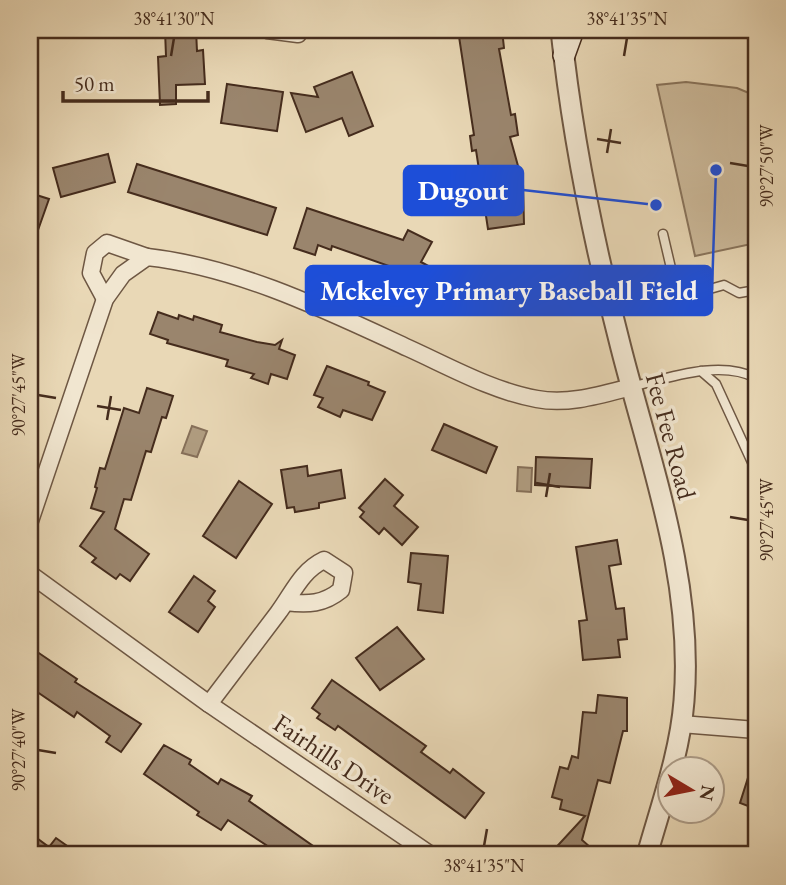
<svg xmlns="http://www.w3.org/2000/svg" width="786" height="885" font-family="'EB Garamond',serif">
	<rect width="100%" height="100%" fill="#e9d8b6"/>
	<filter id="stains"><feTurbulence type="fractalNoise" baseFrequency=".00286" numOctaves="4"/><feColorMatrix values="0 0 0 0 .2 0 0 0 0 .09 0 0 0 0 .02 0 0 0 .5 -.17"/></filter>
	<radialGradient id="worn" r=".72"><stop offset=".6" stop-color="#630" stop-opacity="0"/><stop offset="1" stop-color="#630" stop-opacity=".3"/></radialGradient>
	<!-- green -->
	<polygon fill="#cdbb9c" stroke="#89745c" stroke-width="2" points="686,82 737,88 756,96 756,243 695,256 657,85"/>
	<!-- water -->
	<g fill="#b19e82" stroke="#86705a" stroke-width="2">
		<polygon points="192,426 207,431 197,457 182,453"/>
		<polygon points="518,467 532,468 531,492 517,491"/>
	</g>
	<!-- building -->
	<g fill="#9a856d" stroke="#452c1d" stroke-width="2">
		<polygon points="165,30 196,30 197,51 203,50 205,84 176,85 176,104 160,105 158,57 166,56"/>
		<polygon points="458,30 502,30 504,48 499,49 511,115 515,114 518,135 510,137 523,184 524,224 488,229 476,150 472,151 470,136 474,135"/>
		<polygon points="352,72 373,126 349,136 342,118 306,132 291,93 318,97 314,87"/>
		<polygon points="227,84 283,92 277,131 221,123"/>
		<polygon points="108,154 115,182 61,197 53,168"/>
		<polygon points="137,164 276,208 267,235 128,192"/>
		<polygon points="30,193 49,199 32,247 30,247"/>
		<polygon points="307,208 403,240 408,230 432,242 421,262 452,279 438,305 390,284 391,279 384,275 389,266 332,246 331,250 318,245 315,255 294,248"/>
		<polygon points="158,312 178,319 179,315 193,320 194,316 222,325 220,332 257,342 275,345 282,340 279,349 295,355 287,379 271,374 268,384 251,378 254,374 226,366 228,360 167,343 168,340 150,334"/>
		<polygon points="327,366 369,382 368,385 385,392 372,420 343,410 340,417 318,407 323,398 314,395"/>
		<polygon points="147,388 173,396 166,418 162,417 151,452 146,451 131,500 124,499 115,529 149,554 130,581 120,574 116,579 92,562 96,558 80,546 104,512 91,508 97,488 95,487 100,468 105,469 124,408 139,413"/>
		<polygon points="444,424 497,447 486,473 432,450"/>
		<polygon points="536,457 592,459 590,488 535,485"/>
		<polygon points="307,466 308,476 341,470 345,498 319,503 319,508 295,512 294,507 287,508 281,470"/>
		<polygon points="385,479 403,495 394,506 418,527 402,545 384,528 379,534 360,517 364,512 359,508"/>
		<polygon points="239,481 272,504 236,558 203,536"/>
		<polygon points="617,540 621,564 609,566 616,609 624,608 627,639 618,640 620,657 583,660 579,621 587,620 576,547"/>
		<polygon points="411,553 448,556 443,613 418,610 421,584 408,582"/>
		<polygon points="194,576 215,591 208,601 215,607 198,632 169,612"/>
		<polygon points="397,627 424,659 380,690 356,658"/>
		<polygon points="30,647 77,679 75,682 141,724 121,752 106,742 110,736 77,712 74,717 30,687"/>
		<polygon points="332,680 426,746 421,752 450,773 453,769 484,793 465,818 338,726 335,730 317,718 320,714 312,708"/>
		<polygon points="598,695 627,698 627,731 623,731 610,783 598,780 582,840 590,847 583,855 549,855 585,816 560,809 562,800 552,797 560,767 568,769 572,756 578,758 583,712 596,713"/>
		<polygon points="164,745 191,760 189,764 218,784 221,779 252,796 249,801 326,855 258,855 266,845 228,820 221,830 197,815 199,812 144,774"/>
		<polygon points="753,762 756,763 756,809 740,803"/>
		<polygon points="30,833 49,847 56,838 80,855 30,855"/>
	</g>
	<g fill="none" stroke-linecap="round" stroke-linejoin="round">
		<defs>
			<g id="service">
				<polyline points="663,234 678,298 724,285 739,293 756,290"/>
				<polyline points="701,371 716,384 756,471"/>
				<path d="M631,387C668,378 720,359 756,378"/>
			</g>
			<g id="minor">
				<polyline points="267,30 298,34 301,30"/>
				<polyline points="105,299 91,273 95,253 107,243 147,257"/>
				<path d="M30,521L105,299L123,274L147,257C238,267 326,310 408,348C448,366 492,391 537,399C568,405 600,395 631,387"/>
				<polyline points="30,574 209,704 431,855"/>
				<path d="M209,704C232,674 255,643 278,613C293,593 301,571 324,560L344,573L341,590C324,604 308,605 286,602"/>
				<polyline points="681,724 756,730"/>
			</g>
			<path id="tertiary" d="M561,30C572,136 594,244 621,348C650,462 694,580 684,701C680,753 661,805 647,855"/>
			<polyline id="secondary" points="564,55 573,30"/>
		</defs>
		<!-- service casing -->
		<use href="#service" stroke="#6e5743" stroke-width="11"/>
		<!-- minor casing -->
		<use href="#minor" stroke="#6e5743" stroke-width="19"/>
		<!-- tertiary casing -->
		<use href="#tertiary" stroke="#6e5743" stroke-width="23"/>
		<!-- secondary casing -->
		<use href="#secondary" stroke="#452c1d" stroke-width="24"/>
		<!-- service -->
		<use href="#service" stroke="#f1e6d0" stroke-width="8"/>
		<!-- minor -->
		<use href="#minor" stroke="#f1e6d0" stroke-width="16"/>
		<!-- tertiary -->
		<use href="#tertiary" stroke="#f1e6d0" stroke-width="19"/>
		<!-- secondary -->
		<use href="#secondary" stroke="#f1e6d0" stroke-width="21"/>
	</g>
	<!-- ticks -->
	<path fill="none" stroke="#452c1d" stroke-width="2.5" d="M171,56L174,38M624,56L627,38M597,139L621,143M607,153L611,129M730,163L748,166M38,395L56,398M97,406L121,410M107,420L111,396M536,483L560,487M546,497L550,473M730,517L748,520M38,750L56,753M484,846L487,829"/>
	<g text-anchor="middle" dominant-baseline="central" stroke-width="7" stroke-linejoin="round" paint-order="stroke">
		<!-- street labels -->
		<g font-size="26" fill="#452c1d" stroke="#f1e6d0">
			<text transform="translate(671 436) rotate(75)">Fee Fee Road</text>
			<text transform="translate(334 759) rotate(34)">Fairhills Drive</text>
		</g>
	</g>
	<!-- callouts -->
	<path fill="none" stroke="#1d4ed8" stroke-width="2.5" d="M656 205L523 190M716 170L712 290"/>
	<g fill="#1d4ed8" stroke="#f1e6d0" stroke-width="2.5">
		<circle cx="656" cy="205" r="7"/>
		<circle cx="716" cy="170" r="7"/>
	</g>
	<g fill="#1d4ed8" stroke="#1d4ed8" stroke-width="2.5">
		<rect x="404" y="166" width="119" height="49" rx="7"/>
		<rect x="306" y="266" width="406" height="49" rx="7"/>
	</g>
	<g font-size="28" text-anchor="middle" font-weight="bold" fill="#fff">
		<text x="463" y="200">Dugout</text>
		<text x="509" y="300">Mckelvey Primary Baseball Field</text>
	</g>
	<!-- margin -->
	<rect width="786" height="885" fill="none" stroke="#e9d8b6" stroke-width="77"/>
	<!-- north arrow -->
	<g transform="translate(691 790) rotate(100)"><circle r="33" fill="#f1e6d0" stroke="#ac9c88" stroke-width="2"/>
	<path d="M0-5L12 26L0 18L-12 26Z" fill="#8f2418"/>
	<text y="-10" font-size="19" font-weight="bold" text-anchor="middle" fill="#452c1d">N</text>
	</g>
	<!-- scale -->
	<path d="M63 91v10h145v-10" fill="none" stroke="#452c1d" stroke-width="3.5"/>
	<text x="74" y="91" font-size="21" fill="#452c1d" stroke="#f1e6d0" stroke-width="5" paint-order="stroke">50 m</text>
	<rect x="38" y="38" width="710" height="808" fill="none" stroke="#452c1d" stroke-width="2.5"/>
	<g font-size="18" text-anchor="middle" fill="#452c1d">
		<text x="174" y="25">38°41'30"N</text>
		<text x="627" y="25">38°41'35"N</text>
		<text transform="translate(767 166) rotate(-90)" y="6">90°27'50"W</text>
		<text transform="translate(19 395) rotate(-90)" y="6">90°27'45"W</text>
		<text transform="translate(767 520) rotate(-90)" y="6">90°27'45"W</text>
		<text transform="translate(19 750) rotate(-90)" y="6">90°27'40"W</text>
		<text x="484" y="872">38°41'35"N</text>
	</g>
	<rect width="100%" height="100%" filter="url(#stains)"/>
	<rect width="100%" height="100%" fill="url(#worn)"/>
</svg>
